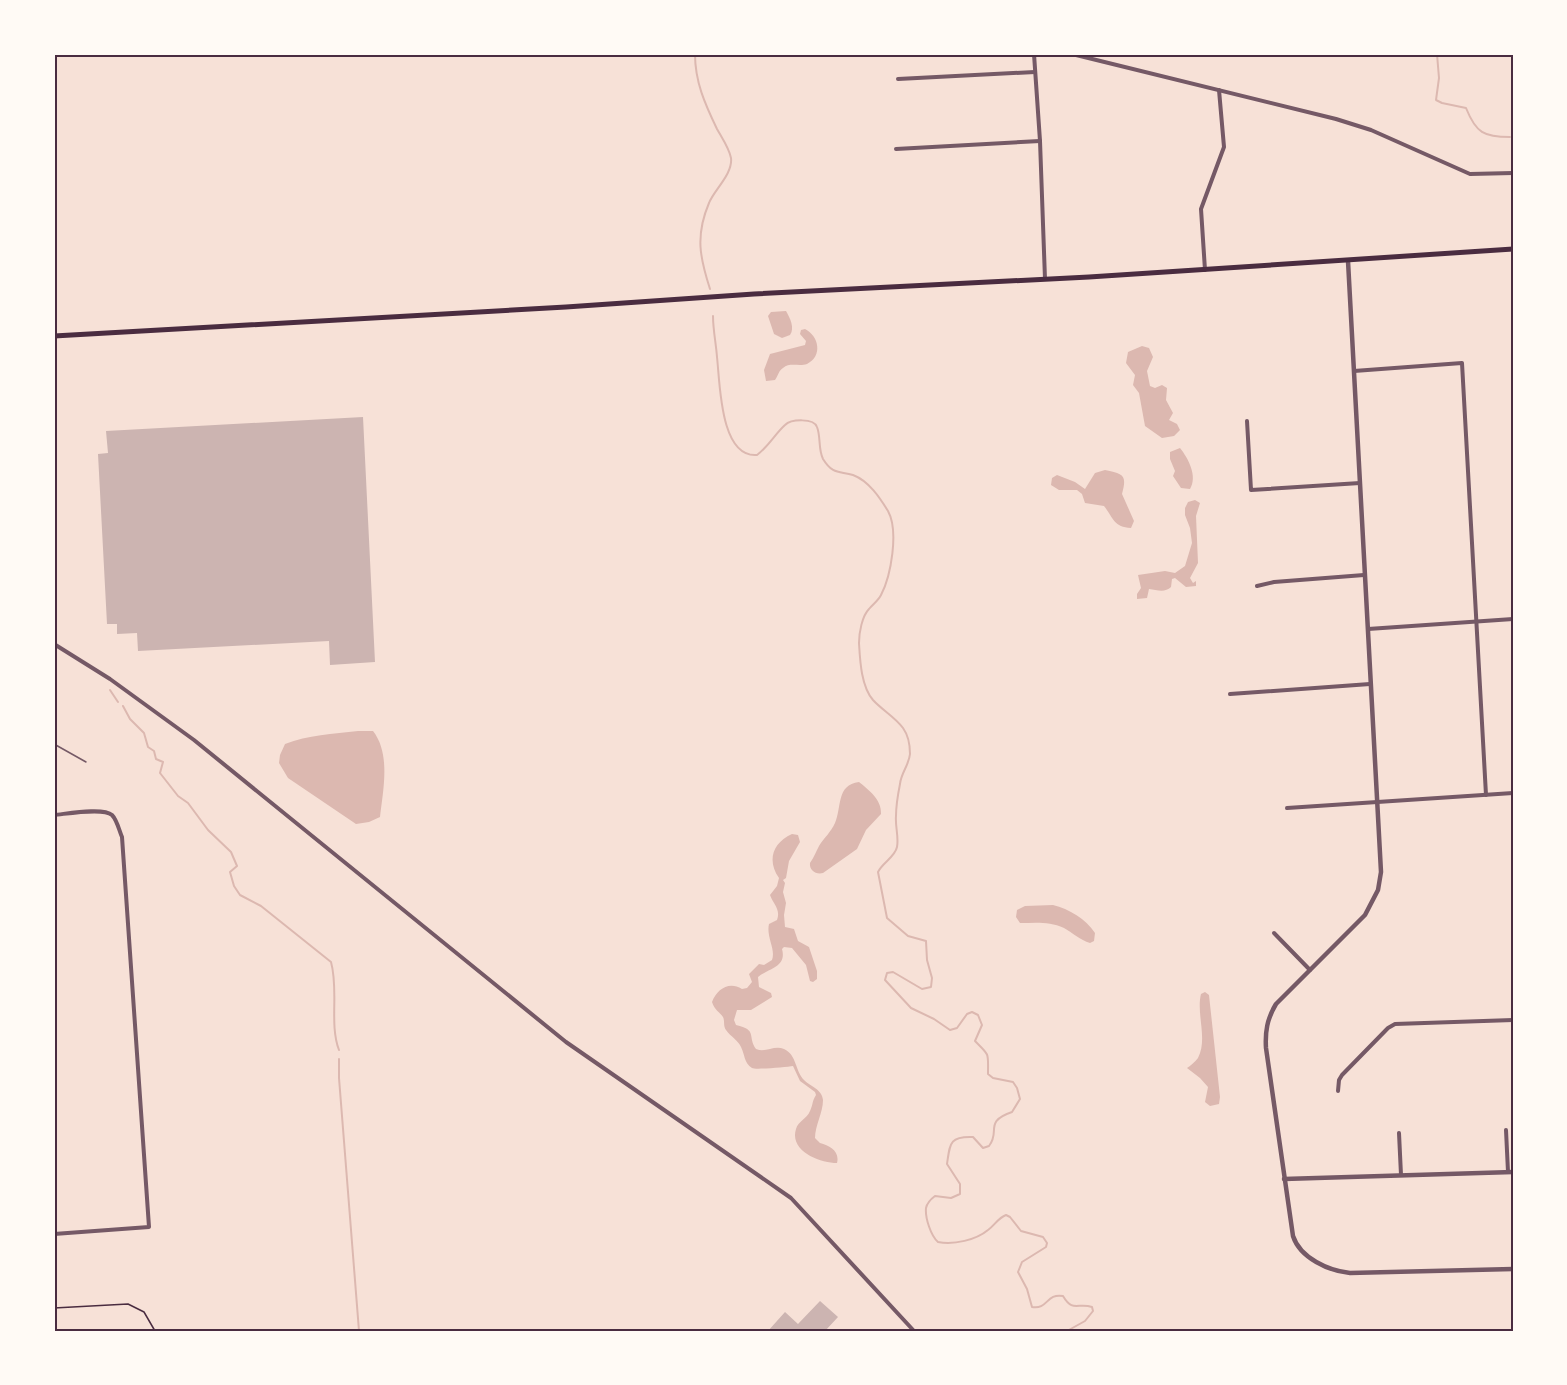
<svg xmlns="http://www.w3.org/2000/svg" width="1567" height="1385" font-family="Ubuntu,sans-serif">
	<rect width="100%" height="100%" fill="#f7e1d7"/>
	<!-- water -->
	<g fill="#dcb8b0">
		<path d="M786,311C790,318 795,328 790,335L782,338L774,334L768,316L771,312Z"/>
		<path d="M805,329C819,336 823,356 807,364C799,367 790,362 783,368C779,370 778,376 775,380L766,381L764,370L770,354L805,345L806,341L800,334L801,330Z"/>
		<polygon points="1142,346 1149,348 1153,357 1147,371 1150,386 1155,388 1162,385 1167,388 1166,400 1173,413 1169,420 1177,424 1180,430 1174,436 1162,438 1145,426 1139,393 1133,385 1135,375 1126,363 1128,352"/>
		<path d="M1180,448C1188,458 1198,476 1190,489L1181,488L1173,476L1175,471L1170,459V452Z"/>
		<path d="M1105,470C1124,474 1127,475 1122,494L1134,521L1131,528C1113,527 1113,517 1104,506L1085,503L1082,494L1077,490H1059L1051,485L1052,478L1057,475L1075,482L1085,489L1095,473Z"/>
		<path d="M1195,500L1200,503L1196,516L1198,563L1190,578L1193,583L1196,581V586L1186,587L1175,578L1172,579L1171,587C1165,593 1157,590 1149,589L1147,598L1137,599V594L1141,588L1138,575L1165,571L1175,573L1185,566L1192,543L1190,528L1185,515V508L1188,502Z"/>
		<path d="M358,731H373C391,754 383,790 380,817L369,822L356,824L288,778L279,763L280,755L285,744C308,735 333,734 358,731Z"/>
		<path d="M859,782C869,790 882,800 881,814L866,830L857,849L823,873C816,875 809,870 810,863C814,857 816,852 819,846C824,838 831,832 835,823C842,807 836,785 859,782Z"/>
		<path d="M792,834L798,835L800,842L789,861L786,878L783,880L785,883L783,892L786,903L784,915L785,927L794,929L798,941L809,947L817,971V979L813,982L810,981L806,965L792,948L784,947L782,949C787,967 769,968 758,977L759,987L771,993L772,997L751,1010H737L734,1020L736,1025C758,1030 747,1036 756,1049C766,1053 774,1045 784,1049C797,1055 795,1071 804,1080C811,1087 822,1089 823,1100C823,1113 815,1125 815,1138L820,1143C830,1146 840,1151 837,1163C820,1163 789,1151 796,1129C798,1121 807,1119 810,1111C813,1105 812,1101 816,1095L815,1092L800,1081L793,1066C787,1067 755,1070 752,1068C744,1063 745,1055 741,1047C738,1040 731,1037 726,1030C723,1026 725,1021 723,1017C719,1011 715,1011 712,1002C717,989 729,981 742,989L747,988L752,982L749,974L759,964L764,965L772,960C776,949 766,937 769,924L777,920C781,909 773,904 770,895L777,886L779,878C767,861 772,843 792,834Z"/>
		<path d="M1053,905C1069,909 1086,919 1095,933L1094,941L1090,943C1080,940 1073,933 1064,928C1049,921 1035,923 1020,923L1016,917L1017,910L1025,906Z"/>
		<path d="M1205,992L1209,995L1220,1097L1219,1104L1210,1106L1205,1102L1208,1087L1200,1078L1187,1068C1190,1066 1195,1062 1198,1058C1208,1039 1196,1014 1201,994Z"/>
	</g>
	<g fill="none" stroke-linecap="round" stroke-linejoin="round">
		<!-- stream -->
		<g stroke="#dcb8b0" stroke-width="2">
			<path d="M695,54C695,82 705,104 717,129C722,138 729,148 731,158C733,174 714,190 709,203C695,236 700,258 710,289"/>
			<path d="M1437,54L1439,78L1436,100L1442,103L1466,108C1476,133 1484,137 1510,137"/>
			<path d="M713,316C713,330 716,343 717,357C720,383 720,458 757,455C768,447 775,434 785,425C791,419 814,418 817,427C821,437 818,449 823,459C833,475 839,471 853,475C869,481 880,498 888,511C899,531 891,576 881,595C878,601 873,604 869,609C862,616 859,633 859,643C860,660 861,686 873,700C882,710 895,717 903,728C908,735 910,746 910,754C909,765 901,773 900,784C898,794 896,805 896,816C895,826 899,837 897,847C895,857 882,863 878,872L887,918L908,936L926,941L927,960L932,978L931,987L922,989L893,972L887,973L885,980L911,1008L934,1019L950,1030L957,1028L967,1014L972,1012L978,1015L982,1025L975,1041C990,1056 988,1052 988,1074L993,1078L1013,1082L1017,1088L1020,1099L1012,1112C983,1122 1001,1131 989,1146L983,1148L973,1137C949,1136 950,1144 947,1164L960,1184V1194L951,1198L935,1196C931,1199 927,1203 926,1208C925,1218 931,1236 938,1242C954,1245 976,1240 988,1230C995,1225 998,1218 1006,1215L1010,1217L1021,1231L1043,1237L1047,1243L1046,1247L1022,1262L1018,1272L1027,1289L1032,1307C1048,1310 1046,1293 1063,1296C1073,1313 1078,1302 1092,1307L1093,1311L1085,1321L1067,1331"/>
			<polyline points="110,690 118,702"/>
			<path d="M123,706L130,719L144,733L148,747L154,751L156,759L163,762L160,773L178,796L188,803L208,830L231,852L237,866L230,872L234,886L240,895L261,906L331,962C339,990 329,1024 339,1050"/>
			<polyline points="339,1059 339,1078 359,1331"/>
		</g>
	</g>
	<!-- building -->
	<g fill="#ccb4b1">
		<polygon points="363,417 375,662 330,665 329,641 138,651 137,633 117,634 117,624 107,624 98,454 108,453 106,431"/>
		<polygon points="820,1301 838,1317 825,1331 768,1331 785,1312 798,1324"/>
	</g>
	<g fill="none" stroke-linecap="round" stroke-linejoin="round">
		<!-- path -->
		<polyline stroke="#4a2c40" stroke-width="1.5" points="54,1308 128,1304 144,1312 155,1331"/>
		<!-- service -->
		<polyline stroke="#755966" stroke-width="1.5" points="54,744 86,762"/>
		<!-- minor -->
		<g stroke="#755966" stroke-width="4">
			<polyline points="1034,54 1040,141 1045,279"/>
			<polyline points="1072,54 1336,119 1371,130 1470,174 1513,173"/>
			<polyline points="898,79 1035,72"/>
			<polyline points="896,149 1040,141"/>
			<polyline points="1205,270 1201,209 1224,147 1219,90"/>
			<polyline points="1354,371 1462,363 1486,795"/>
			<polyline points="1247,421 1251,490 1360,483"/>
			<polyline points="1257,586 1274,582 1364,575"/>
			<polyline points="1368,629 1513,619"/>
			<polyline points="54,644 110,679 194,740 566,1042 791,1198 914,1331"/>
			<polyline points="1230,694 1370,684"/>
			<polyline points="1287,808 1513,793"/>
			<path d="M54,815C66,814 103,807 112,815C117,820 119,830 122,837L149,1227L54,1234"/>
			<polyline points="1274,933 1310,970"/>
			<polyline points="1338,1091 1339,1080 1342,1075 1388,1028 1395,1024 1513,1020"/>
			<polyline points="1506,1130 1508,1172"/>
			<polyline points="1399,1133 1401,1175"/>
		</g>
		<!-- tertiary -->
		<g stroke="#755966" stroke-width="4.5">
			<path d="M1348,261L1381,872L1378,890L1365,915L1276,1004C1267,1019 1265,1032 1266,1048L1293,1236C1300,1258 1329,1271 1350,1273L1513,1269"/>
			<polyline points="1284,1179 1513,1172"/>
		</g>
		<!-- secondary -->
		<polyline stroke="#4a2c40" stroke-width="5" points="54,336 566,307 754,294 1089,277 1513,249"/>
	</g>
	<!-- border -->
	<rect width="1567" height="1385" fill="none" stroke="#fffaf5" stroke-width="111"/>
	<rect x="56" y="56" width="1456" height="1274" fill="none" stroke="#4a2c40" stroke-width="2"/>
</svg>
